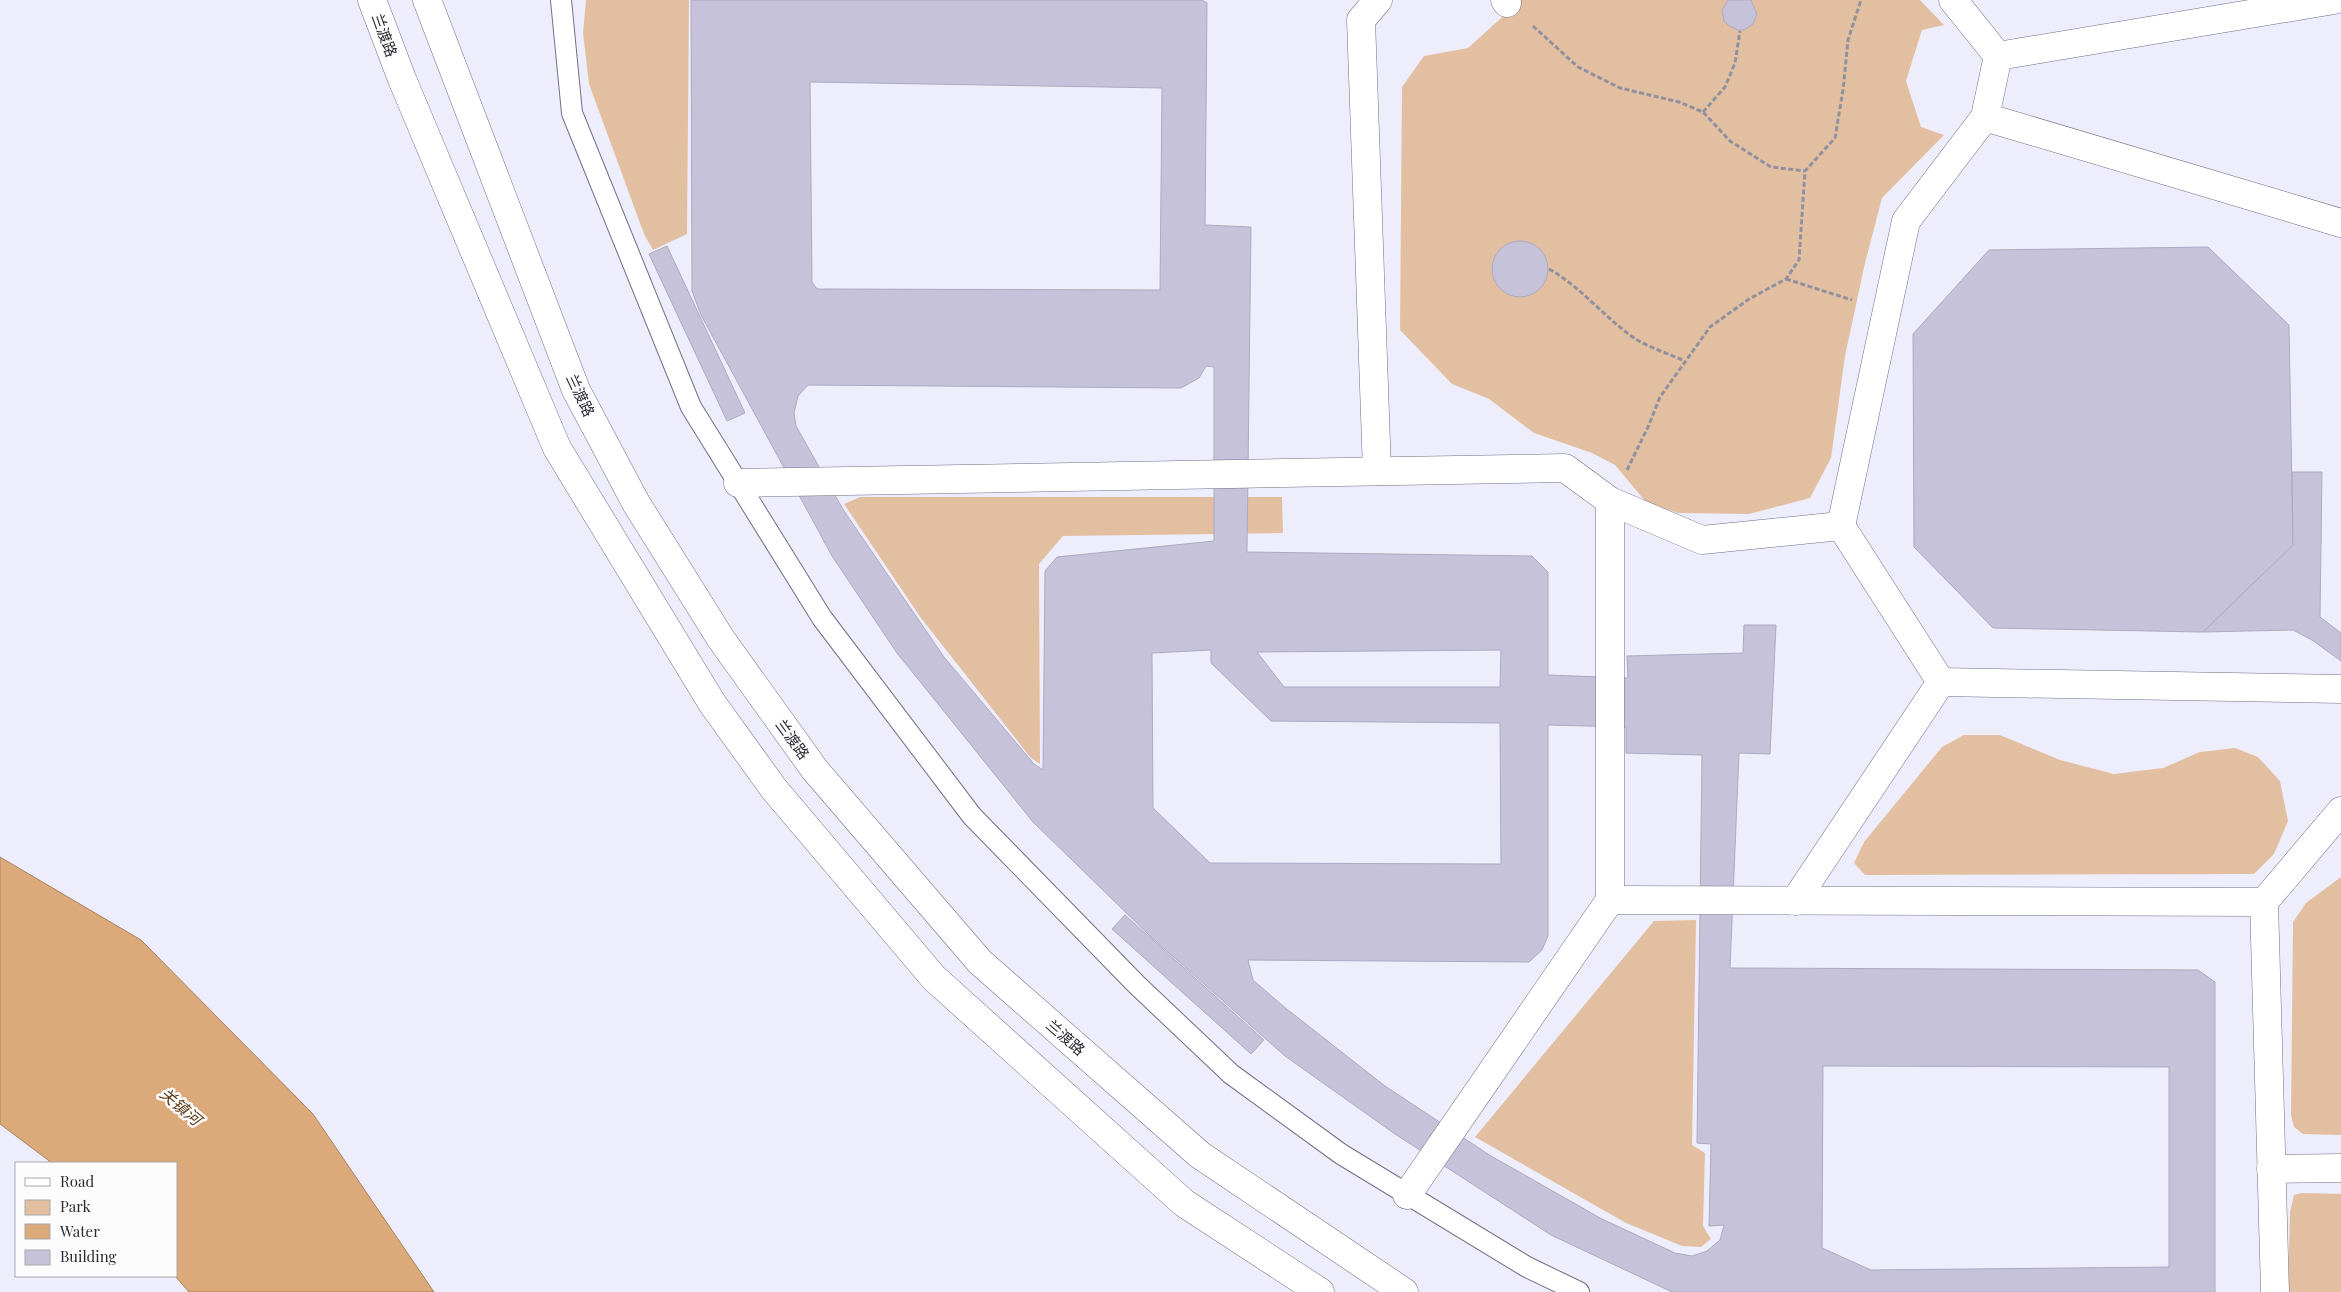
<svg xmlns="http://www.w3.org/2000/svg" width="2341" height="1292" font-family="'Playfair Display','Noto Sans SC',serif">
	<rect width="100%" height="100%" fill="#eeedfc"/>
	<!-- green -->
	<g fill="#e3bfa1">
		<polygon points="586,0 689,0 687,234 653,250 644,234 589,84 583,33"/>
		<polygon points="1516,0 1920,0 1944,25 1922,30 1906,81 1921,127 1944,135 1882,198 1865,263 1845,356 1831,458 1810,498 1749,514 1678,513 1646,502 1615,465 1592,453 1534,433 1489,399 1452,384 1400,330 1402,87 1424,56 1468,48 1510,10"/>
		<polygon points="860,497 1282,497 1283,533 1063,536 1039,564 1040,764 1031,758 921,618 844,504"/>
		<polygon points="1964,735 2000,735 2060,760 2114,774 2163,768 2200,752 2235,748 2258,757 2280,781 2288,821 2274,854 2254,874 1865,875 1854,863 1864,842 1942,747"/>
		<polygon points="2341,877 2341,1135 2303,1134 2294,1127 2291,1115 2293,922 2306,903"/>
		<polygon points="1696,920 1692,1145 1705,1153 1703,1226 1711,1239 1701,1247 1682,1246 1626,1223 1475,1137 1654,921"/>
		<polygon points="2302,1193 2341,1194 2341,1292 2288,1292 2290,1212 2294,1195"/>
	</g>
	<!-- water -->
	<polygon fill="#dca97a" stroke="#a78365" points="0,857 141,940 313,1114 434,1292 189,1292 175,1276 176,1163 52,1163 0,1124"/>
	<!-- building -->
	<g fill="#c5c2da" stroke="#aca9c0" fill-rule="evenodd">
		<path d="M691,0H1202L1207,3L1205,225L1251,227L1247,552L1532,556L1548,572V675L1628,678L1627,656L1743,653L1744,625H1776L1770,754L1739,753L1730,968L2198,970L2215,982V1292H1672L1551,1235L1395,1134L1285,1056L1150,936L1033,822L897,653L832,556L701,315L692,291ZM810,82L1162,88L1160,290L817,289L812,282ZM1206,366L1214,367V541L1057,557L1045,571L1043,770L1034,764L944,657L844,511L796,426L794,413L798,396L808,385L1181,388L1199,378ZM1211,650V663L1271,721L1500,723L1501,864L1210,863L1153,808L1152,653ZM1501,650L1500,687H1284L1257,652ZM1548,725L1626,727V753L1702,755L1697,1143L1711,1144L1709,1226L1724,1225L1720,1240L1707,1251L1692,1256L1675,1253L1602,1219L1491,1156L1385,1086L1283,1006L1253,980L1248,960L1529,962L1542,950L1548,936ZM1823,1066L2169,1067V1267L1871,1270L1822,1248Z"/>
		<polygon points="1728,0 1751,0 1757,14 1753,24 1744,30 1738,30 1728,25 1724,21 1722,10"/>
		<circle cx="1520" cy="269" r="28"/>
		<polygon points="667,246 745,413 727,421 649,254"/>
		<polygon points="2208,247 2289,325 2293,545 2203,632 1993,628 1914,547 1913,334 1989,250"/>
		<polygon points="2292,472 2322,472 2320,617 2341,633 2341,661 2312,640 2293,630 2203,632 2293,545"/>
		<polygon points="1125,915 1264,1040 1251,1054 1112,929"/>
	</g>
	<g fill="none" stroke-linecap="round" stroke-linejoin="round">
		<defs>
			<polyline id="service" points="561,0 572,113 691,407 822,618 972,816 1137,985 1231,1074 1341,1154 1527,1267 1579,1292"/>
			<g id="minor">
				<polyline points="1505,0 1507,3"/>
				<polyline points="1998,56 2334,0"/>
				<polyline points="1985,117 2341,223"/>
				<polyline points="1377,471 1361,20 1378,0"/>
				<polyline points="738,483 1565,468 1610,501 1610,900"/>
				<polyline points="1610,501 1702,540 1841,526 1941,682"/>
				<polyline points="1841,526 1906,221 1985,117 1998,56 1953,0"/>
				<polyline points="1795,901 1941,682 2341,689"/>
				<polyline points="2264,902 2341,811"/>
				<polyline points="2271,1169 2341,1168"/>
				<polyline points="1407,1195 1610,900 2264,902 2275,1292"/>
			</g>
			<g id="tertiary">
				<polyline points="372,0 402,79 557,448 712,703 774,789 934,978 1184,1203 1320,1292"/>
				<polyline points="427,0 576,390 636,503 721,639 815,770 980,962 1200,1155 1404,1292"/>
			</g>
		</defs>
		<!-- service casing -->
		<use href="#service" stroke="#726f85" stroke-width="22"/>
		<!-- minor casing -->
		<use href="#minor" stroke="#726f85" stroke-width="29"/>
		<!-- tertiary casing -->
		<use href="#tertiary" stroke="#726f85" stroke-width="29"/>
		<!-- path -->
		<g stroke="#91909d" stroke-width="3" stroke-dasharray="5 2.5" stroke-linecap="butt">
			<polyline points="1533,26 1578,67 1620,88 1679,102 1703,112 1730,141 1771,167 1805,171"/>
			<polyline points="1703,112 1725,87 1735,63 1740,31"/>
			<path d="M1549,269C1581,287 1604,317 1634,338C1649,348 1668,353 1684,361"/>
			<polyline points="1786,279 1852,300"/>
			<polyline points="1627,470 1648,427 1660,397 1710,327 1749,299 1786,279 1799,260 1805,171 1835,138 1843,90 1848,40 1861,0"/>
		</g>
		<!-- service -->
		<use href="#service" stroke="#fff" stroke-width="20"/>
		<!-- minor -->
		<use href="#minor" stroke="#fff" stroke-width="28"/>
		<!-- tertiary -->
		<use href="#tertiary" stroke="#fff" stroke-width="28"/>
	</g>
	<g text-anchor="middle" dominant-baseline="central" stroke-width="5" stroke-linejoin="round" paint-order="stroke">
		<!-- street labels -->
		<g font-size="15" fill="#2b2a33" stroke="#fcfcfc">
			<text transform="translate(385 35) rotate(70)">兰渡路</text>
			<text transform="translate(581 395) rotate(65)">兰渡路</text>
			<text transform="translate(793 739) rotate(54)">兰渡路</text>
			<text transform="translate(1066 1037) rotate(41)">兰渡路</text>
		</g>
		<!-- water labels -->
		<g font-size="16" font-style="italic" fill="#5d3a16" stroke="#fcfcfc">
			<text transform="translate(181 1106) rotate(40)">关镇河</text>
		</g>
	</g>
	<!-- legend -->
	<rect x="15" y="1162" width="162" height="115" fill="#fcfcfc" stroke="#a8a8ac"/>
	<rect x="25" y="1178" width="25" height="8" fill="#ffffff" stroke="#a8a8ac"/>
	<text x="60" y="1187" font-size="15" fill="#2b2a33">Road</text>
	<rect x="25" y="1200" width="25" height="15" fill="#e3bfa1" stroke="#a8a8ac"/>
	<text x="60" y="1212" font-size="15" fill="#2b2a33">Park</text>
	<rect x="25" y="1224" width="25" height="15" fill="#dca97a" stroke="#a8a8ac"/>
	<text x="60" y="1237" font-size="15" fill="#2b2a33">Water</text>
	<rect x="25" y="1250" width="25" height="15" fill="#c5c2da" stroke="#a8a8ac"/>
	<text x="60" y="1262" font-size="15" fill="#2b2a33">Building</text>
</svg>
